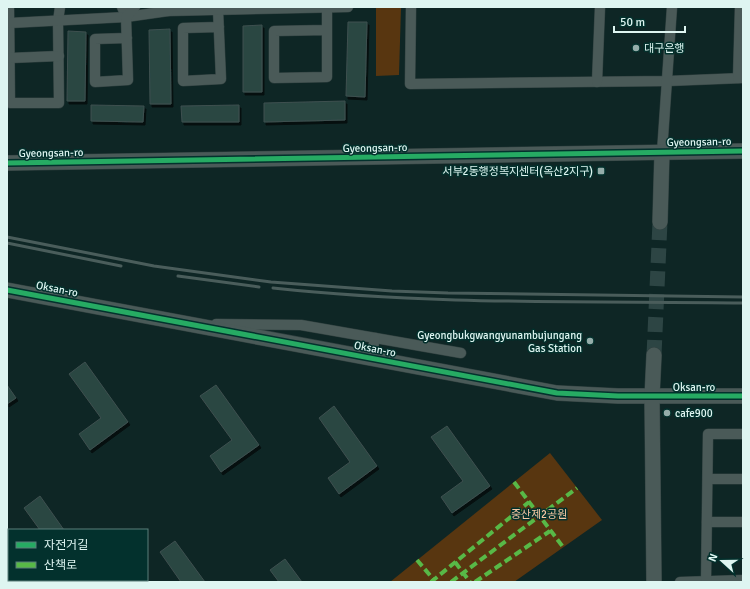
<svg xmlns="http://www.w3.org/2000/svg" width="750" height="589" font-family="Signika,'Noto Sans KR',sans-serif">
	<defs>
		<filter id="shadow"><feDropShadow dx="2" dy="3" stdDeviation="0" flood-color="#0009"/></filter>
	</defs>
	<rect width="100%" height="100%" fill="#0e2625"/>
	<!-- green -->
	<g fill="#583610">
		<polygon points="376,7 401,7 399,75 376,76"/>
		<polygon points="550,453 602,520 514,582 390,582"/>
	</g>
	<!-- building -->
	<g fill="#2a4643" stroke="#3e504f" filter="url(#shadow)">
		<polygon points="348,22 367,22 365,97 346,96"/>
		<polygon points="262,25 262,92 243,92 243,26"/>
		<polygon points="170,29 171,104 150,104 149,30"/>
		<polygon points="68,31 86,32 85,101 67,101"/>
		<polygon points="345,101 345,120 264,122 264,103"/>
		<polygon points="91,105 144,106 143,122 91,121"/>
		<polygon points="239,105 239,122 182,122 181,106"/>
		<polygon points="85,362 128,422 90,450 79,434 101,418 69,374"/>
		<polygon points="7,385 16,398 7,404"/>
		<polygon points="216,385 259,445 221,472 210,456 232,440 200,396"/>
		<polygon points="334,406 377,466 339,494 328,478 350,462 319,418"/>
		<polygon points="447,426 490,486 452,513 441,497 463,481 431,437"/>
		<polygon points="40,496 64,530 40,530 24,508"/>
		<polygon points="175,541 205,582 181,582 160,552"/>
		<polygon points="285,559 302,582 279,582 270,570"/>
	</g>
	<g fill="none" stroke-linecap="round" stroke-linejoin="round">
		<!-- secondary-tunnel -->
		<polyline stroke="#2d4544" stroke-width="15" stroke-dasharray="15 8" stroke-linecap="butt" points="654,355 660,222"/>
		<defs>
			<g id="street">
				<polyline points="9,7 10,103 59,103 58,21 60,7"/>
				<polyline points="122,7 126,17"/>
				<polyline points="411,7 410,84 668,81 743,78"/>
				<polyline points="218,10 221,79 183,81 183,28 219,27"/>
				<polyline points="168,11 348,7"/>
				<polyline points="10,23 126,17 168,11 168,7"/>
				<polyline points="327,30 274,31 274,78 327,77 327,7"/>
				<polyline points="127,38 95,39 95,82 128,80 126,17 135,7"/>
				<polyline points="10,58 59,56"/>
				<polyline points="738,78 740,7"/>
				<polyline points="597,82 600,7"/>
				<polyline points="662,152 672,7"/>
				<polyline points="216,324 301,325 461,353"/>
				<polyline points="371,358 375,338"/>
				<polyline points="708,479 743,479"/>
				<polyline points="707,522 743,522"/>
				<polyline points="680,582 743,580"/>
				<polyline points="706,582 708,434 743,434"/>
			</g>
			<g id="secondary">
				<polyline points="7,163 743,151"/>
				<polyline points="660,222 662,152"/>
				<polyline points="7,290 557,393 618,396 743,396"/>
				<polyline points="654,355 652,397 654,582"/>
			</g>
		</defs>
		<!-- street casing -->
		<use href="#street" stroke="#314140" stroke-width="11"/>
		<!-- secondary casing -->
		<use href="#secondary" stroke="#314140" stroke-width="16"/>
		<!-- street -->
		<use href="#street" stroke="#4a5a58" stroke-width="10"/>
		<!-- secondary -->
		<use href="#secondary" stroke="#4a5a58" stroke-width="15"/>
		<!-- rail -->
		<g stroke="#4a5d5b" stroke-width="3">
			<polyline points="7,237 154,266 271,282 392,291 448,293 743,297"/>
			<polyline points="7,243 121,266"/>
			<polyline points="178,276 259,287"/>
			<path d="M273,288C429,305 587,301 743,303"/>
		</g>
		<!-- quiet -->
		<g stroke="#58b947" stroke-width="4" stroke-dasharray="8 4" stroke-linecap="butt">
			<polyline points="514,482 563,547"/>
			<polyline points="417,560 434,580"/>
			<polyline points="455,562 470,582"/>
			<polyline points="431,582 529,502"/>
			<polyline points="451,582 577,488"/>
			<polyline points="475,582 550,531"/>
		</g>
		<defs>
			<g id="cycleway">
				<polyline points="7,163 743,151"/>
				<polyline points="7,290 557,393 618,396 743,396"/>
			</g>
		</defs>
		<!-- cycleway casing -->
		<use href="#cycleway" stroke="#03312d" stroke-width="8"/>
		<!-- cycleway -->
		<use href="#cycleway" stroke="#26ab63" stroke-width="5"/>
	</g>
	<!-- markers -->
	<g fill="#95adaa" stroke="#03312d" stroke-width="1.5">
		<circle cx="636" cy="48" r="4"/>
		<rect x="597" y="167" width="8" height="8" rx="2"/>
		<circle cx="590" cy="341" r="4"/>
		<circle cx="667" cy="413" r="4"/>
	</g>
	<g text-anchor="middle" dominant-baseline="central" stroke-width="3" stroke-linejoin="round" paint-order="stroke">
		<!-- poi labels -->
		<g font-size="11" fill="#def5f1" stroke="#03312d" text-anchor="start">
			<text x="644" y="48">대구은행</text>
			<text x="593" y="171" text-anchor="end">서부2동행정복지센터(옥산2지구)</text>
			<text x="582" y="335" text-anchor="end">Gyeongbukgwangyunambujungang<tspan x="582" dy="13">Gas Station</tspan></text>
			<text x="675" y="413">cafe900</text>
		</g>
		<!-- street labels -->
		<g font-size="11" fill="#def5f1" stroke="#03312d">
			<text transform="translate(699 142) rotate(-1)">Gyeongsan-ro</text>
			<text transform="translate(375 148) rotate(-1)">Gyeongsan-ro</text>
			<text transform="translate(51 153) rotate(-1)">Gyeongsan-ro</text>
			<text transform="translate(57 289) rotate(11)">Oksan-ro</text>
			<text transform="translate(375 349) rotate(11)">Oksan-ro</text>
			<text x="694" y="387">Oksan-ro</text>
		</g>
		<!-- park labels -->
		<g font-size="11" fill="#f8c8a3" stroke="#03312d">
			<text x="539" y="514">중산제2공원</text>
		</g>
	</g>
	<!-- border -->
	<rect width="750" height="589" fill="none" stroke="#def5f1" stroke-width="16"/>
	<!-- legend -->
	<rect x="8" y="529" width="140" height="52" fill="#03312d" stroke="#5b7f7b"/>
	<rect x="16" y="542" width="20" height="6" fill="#26ab63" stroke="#5b7f7b"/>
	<text x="44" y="549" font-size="12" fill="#def5f1">자전거길</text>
	<rect x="16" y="562" width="20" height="6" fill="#58b947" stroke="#5b7f7b"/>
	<text x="44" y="569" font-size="12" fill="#def5f1">산책로</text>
	<!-- north arrow -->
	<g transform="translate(722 561) rotate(291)" stroke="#03312d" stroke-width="3" paint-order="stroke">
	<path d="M0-3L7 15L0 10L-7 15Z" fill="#def5f1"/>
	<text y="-6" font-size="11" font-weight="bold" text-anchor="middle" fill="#def5f1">N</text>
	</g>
	<!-- scale -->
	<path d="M614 26v6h71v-6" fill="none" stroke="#def5f1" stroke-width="2"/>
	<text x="620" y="26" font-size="12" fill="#def5f1" stroke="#03312d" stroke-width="3" paint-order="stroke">50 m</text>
</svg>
